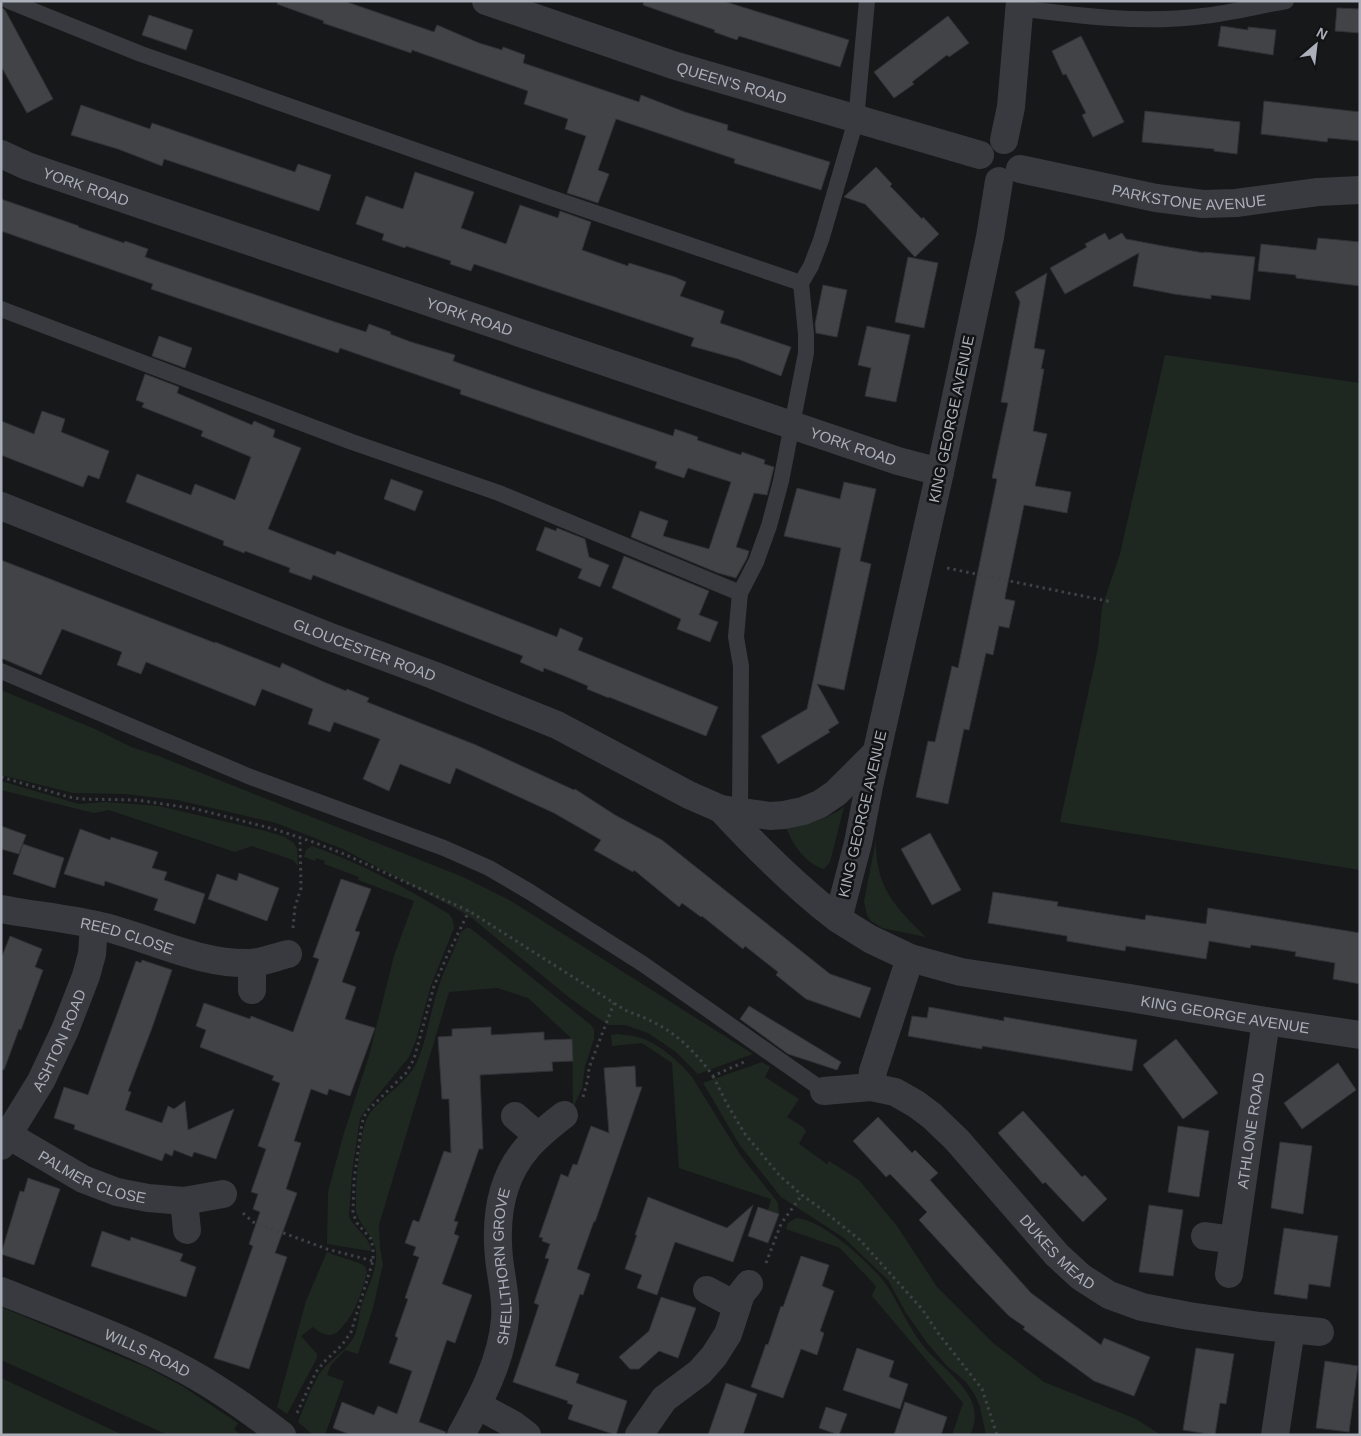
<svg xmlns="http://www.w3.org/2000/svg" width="1361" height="1436" font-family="Arial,sans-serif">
	<rect width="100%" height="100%" fill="#17181a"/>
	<!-- green -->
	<g fill="#1f2820">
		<polygon points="1165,355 1360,383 1360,870 1060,822 1098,648 1102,607 1120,554"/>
		<polygon points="1,690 95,729 131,747 156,755 463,877 511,901 753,1054 698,1074 676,1052 648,1033 625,1025 608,1025 571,999 473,919 462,912 343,849 276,823 177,800 125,794 73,793 1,775"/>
		<polygon points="1,781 79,804 105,802 159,806 266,831 285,837 294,843 297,849 298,866 293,860 252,846 235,852 109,810 94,813 1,790"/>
		<path d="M844,807L830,862L824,869C806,864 792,844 786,827C808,823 827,820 844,807Z"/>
		<path d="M876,840C875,887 895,907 926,937L882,928L871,921L867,915L864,901Z"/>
		<path d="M312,846C360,863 405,887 449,914L452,918L454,928L431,985L416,1040L409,1057L364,1112L360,1119L352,1173L349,1217C355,1229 367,1235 371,1248L370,1251L327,1244L328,1192L343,1136L369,1056L394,956L414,901L358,880L359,877L324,864L325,861L316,858L315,861L304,857L306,850Z"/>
		<path d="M466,928H470L591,1025L594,1029V1039L585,1066L582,1088L573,1108L572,1039L528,998L497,988L449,992L379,1225L380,1248L383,1264L373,1308L358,1354L345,1350L331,1365L327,1375L344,1381L325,1435H313L298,1422C304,1407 310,1390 318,1376C327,1361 343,1354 352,1340C359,1330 358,1318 361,1307C366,1290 378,1270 376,1251C374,1234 359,1226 356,1211C355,1192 359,1126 370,1113C384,1095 407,1083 417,1062C427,1039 430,1013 438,989C444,969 454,951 461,932Z"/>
		<path d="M617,1034C624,1035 631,1035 637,1037C656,1041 680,1062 692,1077L741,1156L776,1200L778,1204L779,1214L768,1210L771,1199L679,1168L672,1063L642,1043L612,1046L611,1035Z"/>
		<polygon points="762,1062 770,1067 765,1077 799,1099 787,1117 803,1127 806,1131 799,1144 827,1164 829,1161 859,1180 897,1226 937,1287 993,1343 1044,1382 1136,1419 1161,1435 986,1435 980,1407 975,1395 966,1382 947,1366 928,1344 906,1313 888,1280 844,1238 781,1197 739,1144 703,1083"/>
		<path d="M796,1218C821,1219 866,1260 882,1279C898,1300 907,1326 924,1347C938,1364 967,1384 973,1405C976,1415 975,1426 970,1435H952L963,1403L872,1296L876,1286L840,1248L786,1229L788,1223Z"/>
		<path d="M327,1252C333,1255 361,1263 363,1265C366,1267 366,1269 367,1272C362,1291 356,1312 343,1326C340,1329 338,1333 334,1334C326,1337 319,1332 313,1327L301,1336L317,1354V1358L287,1414L277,1407L306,1301Z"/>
		<polygon points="1,1307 146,1367 182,1386 238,1423 234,1429 241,1435 168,1435 1,1360"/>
		<polygon points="1,1378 123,1435 1,1435"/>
	</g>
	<!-- building -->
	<g fill="#414347" stroke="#313236">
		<polygon points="278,1 344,1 434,32 437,25 479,43 502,50 503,47 525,55 523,63 639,102 641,95 685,112 728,125 727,130 830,162 821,190 734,163 735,159 616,119 598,170 609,174 598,203 567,193 586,136 565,129 568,119 524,104 528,91 412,50 411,53 323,23 324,21 277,4"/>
		<polygon points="644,1 723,1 849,40 840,67 739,36 737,40 714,32 715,30 643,5"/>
		<polygon points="1,7 5,10 53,99 27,113 1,66"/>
		<polygon points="1337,8 1360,9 1360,33 1335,31"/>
		<polygon points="149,15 193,30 186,50 142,35"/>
		<polygon points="948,16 969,43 949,57 947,55 912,82 914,84 894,98 874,72"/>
		<polygon points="1221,26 1248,30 1248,27 1276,30 1273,55 1218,46"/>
		<polygon points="1081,36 1124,122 1093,137 1082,115 1086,113 1066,74 1063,75 1052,51"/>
		<polygon points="1264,101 1360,112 1360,141 1328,138 1327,142 1261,134"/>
		<polygon points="81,105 150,129 152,123 295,172 298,164 331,175 319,211 164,159 162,166 118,149 71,135"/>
		<polygon points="1145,111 1240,122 1237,154 1214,151 1214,149 1142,142"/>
		<polygon points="876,167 892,184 890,186 922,219 923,217 939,234 915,257 865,204 844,197"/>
		<polygon points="415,172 474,192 461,228 506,244 520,205 558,218 560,211 591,222 582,250 628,266 629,263 675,277 686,282 680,296 724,311 720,323 791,347 781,376 738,359 691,346 694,338 474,264 471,271 450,264 451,261 406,246 405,248 382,240 384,234 356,224 366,196 403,209"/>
		<polygon points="1,199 79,226 78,227 124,243 125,241 148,249 145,257 329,320 366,332 369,324 391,332 390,334 411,342 455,355 453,361 536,390 673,436 675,429 698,437 697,440 741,455 742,452 765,460 764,464 774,467 767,495 754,493 736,547 749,551 747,558 736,578 718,573 631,537 640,511 668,521 663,536 709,549 731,482 688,468 684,478 655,468 657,462 460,394 461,390 340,348 338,353 233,317 151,289 153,284 1,231"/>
		<polygon points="1105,233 1109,240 1122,233 1126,239 1163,246 1204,253 1204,252 1255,257 1250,300 1211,295 1211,299 1174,294 1133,286 1139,253 1065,294 1050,268 1087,247 1085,244"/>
		<polygon points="1318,238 1360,242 1360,286 1296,278 1296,275 1258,271 1261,244 1316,250"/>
		<polygon points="908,257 938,263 924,328 895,322"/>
		<polygon points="1047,273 1034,348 1045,350 1041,369 1044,369 1033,431 1047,434 1035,486 1071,492 1067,513 1024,505 1005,597 1005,599 1015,601 1009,628 999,626 993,655 986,653 969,730 964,729 948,804 916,797 928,741 935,742 952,666 958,668 997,479 992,478 1008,403 1001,402 1020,302 1015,292"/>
		<polygon points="823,285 847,290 837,337 816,333 815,324"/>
		<polygon points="867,326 910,335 896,402 865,396 871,368 858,365"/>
		<polygon points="159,336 192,348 185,368 152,356"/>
		<polygon points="145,374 179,387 177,393 252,425 254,421 275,430 273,437 301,448 268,529 335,555 337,551 557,637 560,628 583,638 578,650 718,707 706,736 609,697 609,698 587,689 588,686 567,677 544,668 543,672 520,662 523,656 313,575 311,580 289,572 290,568 245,551 244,553 223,545 224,541 126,502 137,474 191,495 195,484 235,500 251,457 201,436 203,431 142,407 144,403 136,400"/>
		<polygon points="42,411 65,419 61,432 109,451 99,479 88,475 83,487 1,455 1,421 34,434"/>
		<polygon points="391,479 423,491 415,511 384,499"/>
		<polygon points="844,482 876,489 860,561 871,564 844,690 817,684 839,723 828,730 830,732 778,764 761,736 807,709 841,548 784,536 797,488 840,499"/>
		<polygon points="545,527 556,531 557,528 585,539 589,557 609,565 600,587 578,578 582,569 536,550"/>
		<polygon points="624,556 709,591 699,615 718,622 710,642 677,629 681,619 612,588"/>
		<polygon points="1,560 215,643 215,642 280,668 282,663 324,682 346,691 347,689 369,698 367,702 476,745 574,790 575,789 615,815 662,840 830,974 871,988 860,1018 806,999 776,975 778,972 745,946 743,949 702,916 701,917 682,903 679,907 634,870 633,872 594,850 601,840 554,813 456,768 450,784 400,764 389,791 363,779 380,739 334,722 330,732 308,724 313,709 262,689 255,706 146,662 141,674 117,665 122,652 62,629 41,675 1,658"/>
		<polygon points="1,826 26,835 19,854 1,849"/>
		<polygon points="80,829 110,840 111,837 158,852 152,868 167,872 164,880 205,894 195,924 154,910 158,899 105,881 104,886 64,874"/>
		<polygon points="930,833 961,890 932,905 901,849"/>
		<polygon points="23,844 64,858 55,888 13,874"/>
		<polygon points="239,873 279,888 267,921 208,899 217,874 237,881"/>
		<polygon points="341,879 371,889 355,931 360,932 342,982 356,987 345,1019 375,1028 350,1096 329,1089 327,1095 311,1089 294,1141 301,1143 286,1189 297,1193 275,1253 287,1257 249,1369 214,1358 253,1246 249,1244 260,1212 253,1209 258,1194 251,1192 266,1149 258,1146 280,1083 272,1080 274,1076 200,1047 206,1030 196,1026 204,1003 250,1019 251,1016 293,1032 319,959 313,957"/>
		<polygon points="993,892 1058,902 1057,906 1145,920 1146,915 1206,924 1208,908 1360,933 1360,984 1333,979 1335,963 1295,956 1296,952 1272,948 1251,945 1250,948 1209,941 1206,959 1126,946 1125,951 1067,941 1067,936 988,923"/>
		<polygon points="10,936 42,949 35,967 43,970 21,1030 19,1029 4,1070 1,1069 1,959"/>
		<polygon points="142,960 172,970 152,1028 128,1091 131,1092 125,1110 162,1123 168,1106 174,1109 185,1101 188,1130 234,1109 216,1159 194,1152 192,1157 174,1150 172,1156 165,1153 162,1161 74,1129 75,1125 54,1118 64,1087 88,1095 136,961 141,963"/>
		<polygon points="749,1006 841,1062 837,1070 788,1054 766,1038 740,1019"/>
		<polygon points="929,1007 1004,1021 1004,1017 1137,1040 1132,1071 982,1046 982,1049 908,1036 912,1016 927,1018"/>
		<polygon points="491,1027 491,1035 544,1032 544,1040 572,1039 573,1061 552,1062 553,1071 480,1075 483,1149 479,1149 454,1221 458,1222 454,1234 459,1236 442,1284 472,1295 455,1343 447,1340 419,1422 446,1432 445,1435 351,1435 333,1428 342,1402 374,1415 378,1406 397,1414 412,1371 389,1363 398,1338 395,1336 408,1299 405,1298 419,1257 413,1255 416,1247 405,1243 413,1220 419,1222 444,1151 451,1153 449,1099 442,1099 438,1037 452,1036 452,1029"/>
		<polygon points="1176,1039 1218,1093 1183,1119 1143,1065"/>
		<polygon points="1338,1063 1356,1090 1302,1129 1284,1103"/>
		<polygon points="635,1066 636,1087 642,1087 595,1222 594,1221 577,1269 590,1274 583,1295 580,1294 555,1366 579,1374 576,1383 627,1401 616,1435 568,1419 573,1405 567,1403 568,1401 513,1382 539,1305 534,1303 549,1259 545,1258 550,1244 542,1241 543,1238 539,1237 561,1174 568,1177 573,1164 577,1165 591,1126 609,1133 604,1068"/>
		<polygon points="1023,1111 1082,1177 1085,1175 1107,1199 1083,1222 1045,1182 1043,1184 998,1133"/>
		<polygon points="878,1117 912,1153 915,1150 938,1173 930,1180 1031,1293 1101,1345 1104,1338 1150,1357 1134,1396 1094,1381 1023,1329 1025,1327 1009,1316 978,1284 919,1220 927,1212 890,1174 886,1177 853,1141"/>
		<polygon points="1178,1126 1209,1131 1199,1197 1168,1192"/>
		<polygon points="1280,1142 1312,1146 1303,1214 1271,1208"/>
		<polygon points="28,1178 60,1189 34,1265 1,1254 20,1191 24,1192"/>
		<polygon points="648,1197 727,1228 753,1205 733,1262 675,1242 657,1295 637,1288 642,1275 625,1269 637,1235 635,1235"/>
		<polygon points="1149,1205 1183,1210 1173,1276 1139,1272"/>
		<polygon points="758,1207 779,1214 768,1243 748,1236"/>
		<polygon points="1284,1228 1338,1236 1330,1287 1309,1284 1307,1299 1274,1294"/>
		<polygon points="102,1231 130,1241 131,1237 183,1254 180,1261 196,1267 186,1297 91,1266"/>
		<polygon points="801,1256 829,1265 822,1286 834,1291 820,1331 824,1333 817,1355 801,1349 783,1398 751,1387 766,1344 768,1345 781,1306 783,1307"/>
		<polygon points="661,1297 696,1308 678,1358 659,1351 639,1369 630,1369 619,1357 649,1331"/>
		<polygon points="857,1348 894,1361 889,1377 908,1384 900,1409 843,1390"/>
		<polygon points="1196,1348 1234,1354 1226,1404 1220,1403 1215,1435 1183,1430"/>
		<polygon points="1325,1361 1358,1366 1349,1432 1316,1428"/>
		<polygon points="726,1383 757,1394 743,1435 708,1435"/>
		<polygon points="905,1402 947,1417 941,1435 894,1435"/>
		<polygon points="826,1407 847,1414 839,1435 819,1428"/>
	</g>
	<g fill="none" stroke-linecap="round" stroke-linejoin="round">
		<!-- path -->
		<g stroke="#3e4146" stroke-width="3" stroke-dasharray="2.5 4" stroke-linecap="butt">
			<polyline points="947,568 1112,602"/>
			<path d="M1,777L69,797L81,799L137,800L196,809L274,829L313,842L344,854L469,911L625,1010C634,1014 644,1017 653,1022C678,1034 697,1054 713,1076L744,1062"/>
			<polyline points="293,928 295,907 301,888 300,838"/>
			<polyline points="713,1076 727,1104 745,1134 780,1176 802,1195 820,1208 860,1240 922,1309 938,1333 982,1389 997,1435"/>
			<polyline points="583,1097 588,1079 589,1068 614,1003"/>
			<polyline points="243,1213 253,1222 259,1224 327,1249 373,1261"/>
			<polyline points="766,1263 781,1224 802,1195"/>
			<polyline points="297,1413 316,1372 324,1362 342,1345 351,1332 373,1261 373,1248 371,1239 357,1223 353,1213 354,1180 362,1123 365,1115 369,1109 406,1073 414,1059 434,986 447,956 469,911"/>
		</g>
		<!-- service -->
		<g stroke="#383a3f" stroke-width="16">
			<polyline points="9,1 141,54 540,194 801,283"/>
			<path d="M1019,8C1080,16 1142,24 1203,16C1231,13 1258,6 1286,1"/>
			<polyline points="1,309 352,442 499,493 740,593"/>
			<polyline points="1,671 248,776 444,848 489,868 530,892 643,964 824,1091"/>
			<polyline points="740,812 741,666 736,637 740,593 756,562 769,526 781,481 806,353 806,334 801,283 811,266 821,240 856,120 867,1"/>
		</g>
		<!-- minor -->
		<g stroke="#383a3f" stroke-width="28">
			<path id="s1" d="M486,1L673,65L980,155"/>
			<polyline points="1004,140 1011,107 1020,1"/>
			<path id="s2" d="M1,154L27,166L898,461L940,472"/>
			<path id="s3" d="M1020,169L1156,198L1203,204L1236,203L1318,192L1360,190"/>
			<path id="s4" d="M999,181L990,237L940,472L869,786L858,843L838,919L870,939L910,958L961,972L1130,998L1266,1021L1360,1035"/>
			<path id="s5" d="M1,506L328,636L433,675L557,725L689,795L721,809L770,816L784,815L803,811L820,804L836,793L877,752"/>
			<path d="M721,809C757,848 795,886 838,919"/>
			<path id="s6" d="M1,909C32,915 65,918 96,925C147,936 198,965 251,963C263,962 276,957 288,954"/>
			<polyline points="252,990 252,963"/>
			<path id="s7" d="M871,1087L895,1092L916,1104L932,1116L957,1140L1057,1255L1081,1277L1109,1295L1142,1307L1189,1316L1260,1326L1320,1332"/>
			<polyline points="824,1091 871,1087 873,1071 910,958"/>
			<polyline points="515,1116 538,1136"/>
			<path id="s8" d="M8,1135L83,1179L117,1192L148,1198L184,1201L223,1194"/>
			<path id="s9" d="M1,1146L41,1081L65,1030L86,976L92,954L94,925"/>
			<polyline points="184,1201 187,1230"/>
			<polyline points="1205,1236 1234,1240"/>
			<path id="s10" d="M1229,1274L1266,1021"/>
			<polyline points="707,1290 737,1306"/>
			<path id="s11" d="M1,1291C63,1316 128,1339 187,1371C220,1389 252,1412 282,1435"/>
			<polyline points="477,1405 514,1425 527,1435"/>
			<path id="s12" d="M461,1435C481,1399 502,1360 505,1319C507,1299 501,1278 499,1258C495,1218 500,1179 527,1148C538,1135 551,1125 564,1115"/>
			<polyline points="639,1435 664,1399 700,1372 714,1356 728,1334 741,1294 749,1284"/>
			<polyline points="1275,1435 1291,1329"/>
		</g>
	</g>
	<g text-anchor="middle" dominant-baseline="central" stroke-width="5" stroke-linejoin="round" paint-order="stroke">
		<!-- street labels -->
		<g font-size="15" fill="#aaafb9" stroke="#121315">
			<text stroke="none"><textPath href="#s1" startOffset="259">QUEEN'S ROAD</textPath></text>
			<text stroke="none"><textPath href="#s2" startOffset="91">YORK ROAD</textPath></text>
			<text stroke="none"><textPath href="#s3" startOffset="172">PARKSTONE AVENUE</textPath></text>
			<text stroke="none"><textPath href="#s2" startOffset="496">YORK ROAD</textPath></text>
			<text transform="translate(951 419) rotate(-78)">KING GEORGE AVENUE</text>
			<text stroke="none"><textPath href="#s2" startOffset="901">YORK ROAD</textPath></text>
			<text stroke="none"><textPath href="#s5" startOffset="391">GLOUCESTER ROAD</textPath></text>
			<text transform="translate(862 814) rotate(-77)">KING GEORGE AVENUE</text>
			<text stroke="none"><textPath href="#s6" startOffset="129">REED CLOSE</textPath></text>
			<text stroke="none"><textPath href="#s4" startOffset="1158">KING GEORGE AVENUE</textPath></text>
			<text stroke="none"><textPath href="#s9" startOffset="121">ASHTON ROAD</textPath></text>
			<text stroke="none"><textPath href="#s10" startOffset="145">ATHLONE ROAD</textPath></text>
			<text stroke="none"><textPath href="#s8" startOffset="95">PALMER CLOSE</textPath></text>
			<text stroke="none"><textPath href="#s7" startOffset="254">DUKES MEAD</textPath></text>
			<text stroke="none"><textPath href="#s12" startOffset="178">SHELLTHORN GROVE</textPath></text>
			<text stroke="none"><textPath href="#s11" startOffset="159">WILLS ROAD</textPath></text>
		</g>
	</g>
	<!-- border -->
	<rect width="1361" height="1436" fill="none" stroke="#aaafb9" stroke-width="5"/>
	<!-- north arrow -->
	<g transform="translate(1316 45) rotate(28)" stroke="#121315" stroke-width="4" paint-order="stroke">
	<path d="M0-4L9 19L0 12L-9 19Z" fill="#aaafb9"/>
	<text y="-8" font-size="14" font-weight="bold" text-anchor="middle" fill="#aaafb9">N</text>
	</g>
</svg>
